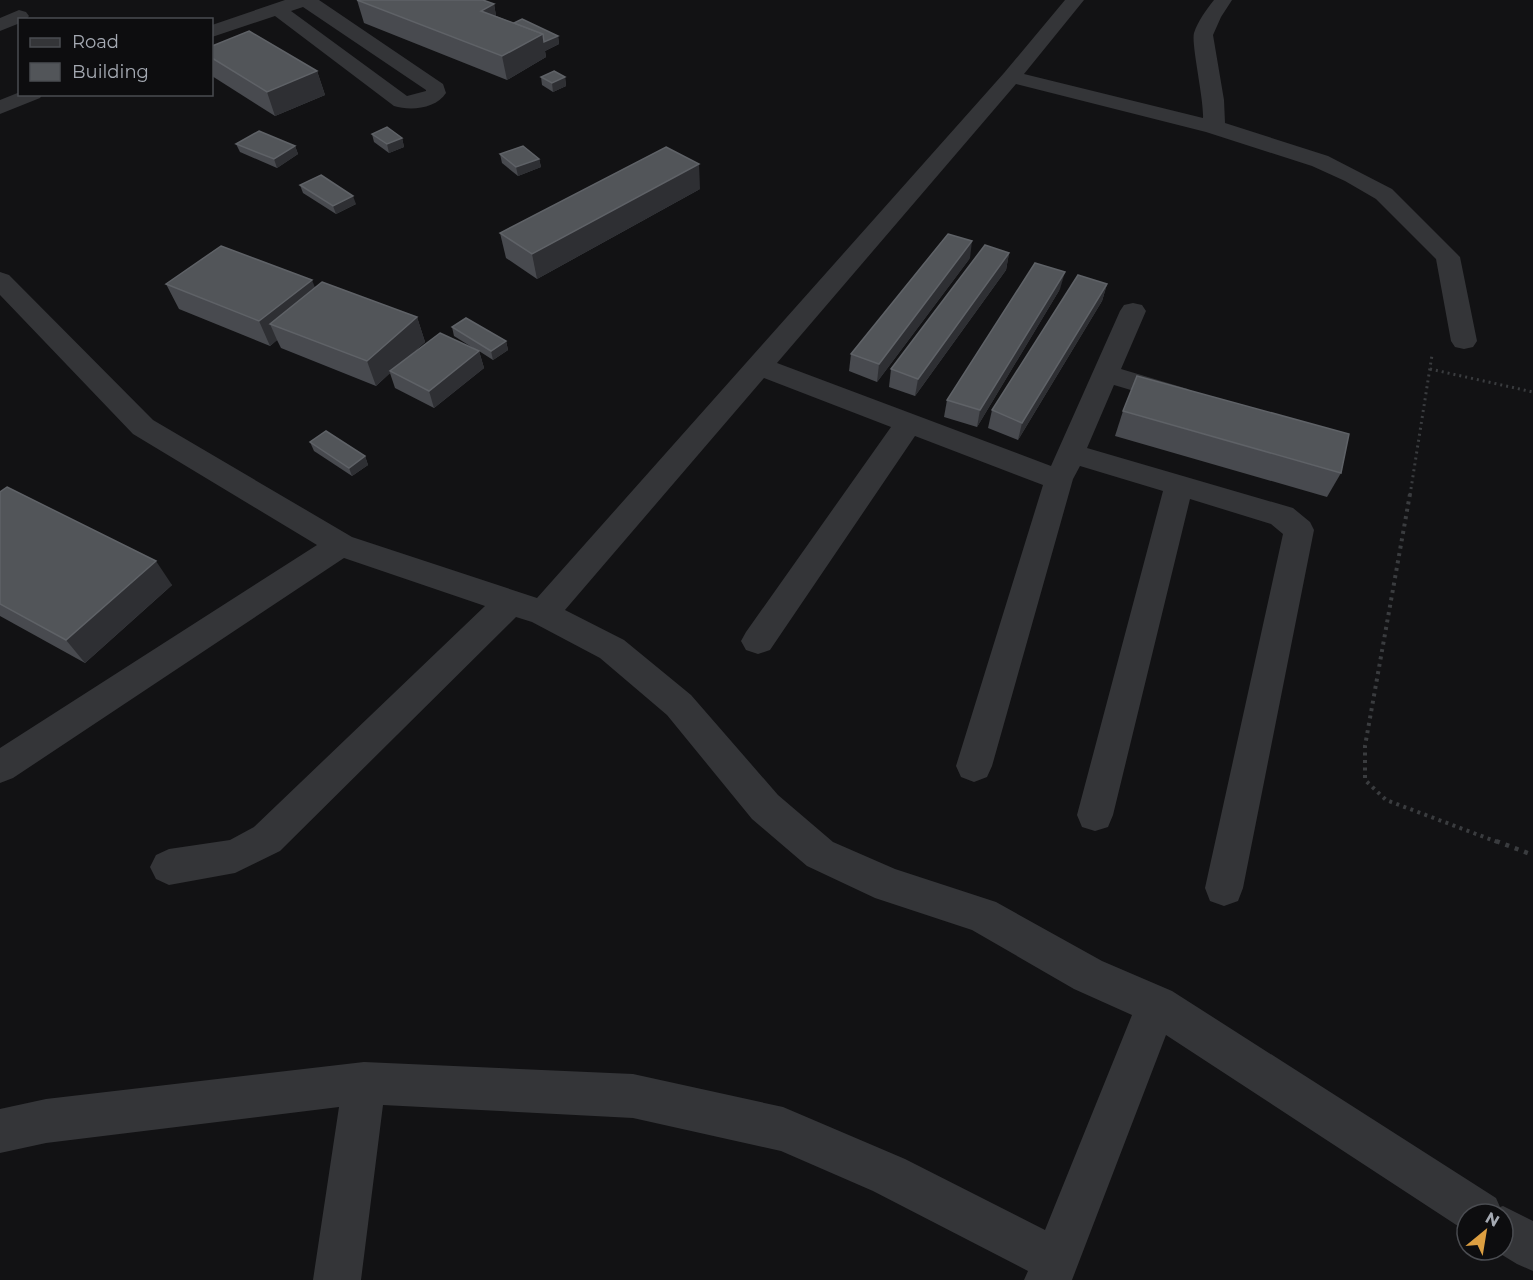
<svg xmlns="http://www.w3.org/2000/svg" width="1533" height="1280" font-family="Montserrat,sans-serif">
	<rect width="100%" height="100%" fill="#121214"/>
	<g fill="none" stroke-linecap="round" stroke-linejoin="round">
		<!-- path-far2 -->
		<g stroke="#3a3c3f" stroke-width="3" stroke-dasharray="2 4" stroke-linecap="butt">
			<polyline points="1430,369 1533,392"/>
			<polyline points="1410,495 1432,355"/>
		</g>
		<!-- path-far1 -->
		<polyline stroke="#3a3c3f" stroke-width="4" stroke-dasharray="3 4.5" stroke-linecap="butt" points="1410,494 1365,746 1365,780 1386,800 1500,843"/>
		<!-- path -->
		<polyline stroke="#3a3c3f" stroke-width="4.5" stroke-dasharray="4 6" stroke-linecap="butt" points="1496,841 1533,855"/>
		<!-- minor -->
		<g fill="#343538" fill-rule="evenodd">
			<path d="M285,0H319L443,84L446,93C436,109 410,111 394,106L275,16L212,37V25ZM303,7L426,90V91L407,96L291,11Z"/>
			<path d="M1065,0H1084L1024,74L1203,118C1204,99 1191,44 1194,33C1198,21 1206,10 1214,0H1232L1221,17L1213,35L1224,100L1225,123L1328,156L1392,189L1460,257L1477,341L1473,347L1464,349L1455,347L1451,341L1436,259L1376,199L1345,181L1312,166L1206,132L1016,84L777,363L1051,466L1120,311L1124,305L1133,303L1142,305L1146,311L1121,369L1188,389L1192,395L1188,401L1178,404L1114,385L1087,448L1293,508L1310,522L1314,530L1243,888L1238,901L1224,906L1210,901L1205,888L1283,534L1271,524L1190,499L1113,815L1108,827L1095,831L1082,827L1077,815L1163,491L1080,466L1073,479L992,766L987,777L974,782L961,777L956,766L1043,485L915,436L770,650L758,654L746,650L741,641L746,632L891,427L764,378L565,610L624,640L691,695L778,795L833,842L895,869L996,902L1102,961L1172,991L1496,1198L1500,1207L1503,1206L1533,1221V1271L1517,1264L1494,1250H1503V1214H1467V1232L1464,1230L1166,1035L1072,1280H1024L1028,1271L873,1191L781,1151L633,1118L383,1105L361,1280H313L339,1107L46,1143L0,1153V1109L46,1099L364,1062L633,1074L783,1107L905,1159L1045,1230L1132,1015L1074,989L972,930L875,898L807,866L752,819L667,715L600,658L532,622L516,617L280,851L235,873L169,885L156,879L150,867L156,855L169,849L230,840L254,827L485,606L344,558L13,778L0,783V748L317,545L133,434L0,295V272L9,275L153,420L352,537L537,598L1004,73Z"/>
			<polygon points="19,10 26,12 29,16 26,20 20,20 20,23 0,31 0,18"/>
			<polygon points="20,92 20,94 43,94 40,98 0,114 0,100"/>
		</g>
	</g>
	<!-- wall -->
	<g fill="#484a4f">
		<polygon points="357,0 494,4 496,16 514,23 558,36 559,44 545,51 546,57 507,80 364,23"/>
		<polygon points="212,46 317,71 325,95 275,116 212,76"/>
		<polygon points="541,77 565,77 566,86 553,92 542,85"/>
		<polygon points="372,134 402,138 404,147 389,153 374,142"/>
		<polygon points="236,144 295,146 298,154 277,168 240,152"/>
		<polygon points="500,154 539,159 541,167 518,176 502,163"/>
		<polygon points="300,185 356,204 336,214 303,193"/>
		<polygon points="700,189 537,279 506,258 500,233"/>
		<polygon points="1009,253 1006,270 915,396 889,387 891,369"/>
		<polygon points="970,258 877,382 849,371 851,354"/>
		<polygon points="166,284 315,288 417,317 425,342 405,360 478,351 454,336 452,327 506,341 508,350 493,360 479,351 484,368 434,408 395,388 390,373 376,386 281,348 277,340 270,346 179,309"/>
		<polygon points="1107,284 1102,301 1018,440 988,428 992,410"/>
		<polygon points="1060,289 977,427 944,417 947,400"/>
		<polygon points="1123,411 1341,473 1327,497 1115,436"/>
		<polygon points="310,442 365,456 368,465 352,476 314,451"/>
		<polygon points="0,492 172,585 85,663 0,616"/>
	</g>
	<!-- shaded-wall -->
	<g fill="#2e2f33">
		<polygon points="494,4 498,27 481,11"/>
		<polygon points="543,34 558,36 559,44 545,51 546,57 507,80 502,56"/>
		<polygon points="317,71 325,95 275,116 267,92"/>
		<polygon points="565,77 566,86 553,92 552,83"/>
		<polygon points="402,138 404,147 389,153 387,144"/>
		<polygon points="295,146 298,154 277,168 274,159"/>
		<polygon points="539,159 541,167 518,176 516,167"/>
		<polygon points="699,164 700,189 537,279 532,254"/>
		<polygon points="353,196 356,204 336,214 333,206"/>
		<polygon points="972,241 970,258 877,382 879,364"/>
		<polygon points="1009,253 1006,270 915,396 918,379"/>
		<polygon points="1065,272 1060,289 977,427 980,410"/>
		<polygon points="312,280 322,305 270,324 277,340 270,346 259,321"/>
		<polygon points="1107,284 1102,301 1018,440 1022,423"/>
		<polygon points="417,317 425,342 391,372 390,371 390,373 376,386 367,361"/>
		<polygon points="506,341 508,350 493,360 491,351"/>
		<polygon points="479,351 484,368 434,408 429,391"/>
		<polygon points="365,456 368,465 352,476 349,468"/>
		<polygon points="156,561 172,585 85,663 66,640"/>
	</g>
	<!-- building -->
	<g fill="#525559" stroke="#5f6267" stroke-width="1.5">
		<polygon points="357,0 483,0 494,4 481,11 543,34 502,56"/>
		<polygon points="522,19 558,36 544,42 543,34 514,23"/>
		<polygon points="249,31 317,71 267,92 212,58 212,46"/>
		<polygon points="554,71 565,77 552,83 541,77"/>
		<polygon points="387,127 402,138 387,144 372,134"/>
		<polygon points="259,131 295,146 274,159 236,144"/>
		<polygon points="523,146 539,159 516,167 500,154"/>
		<polygon points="666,147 699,164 532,254 500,233"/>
		<polygon points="321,175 353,196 333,206 300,185"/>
		<polygon points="948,234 972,241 879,364 851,354"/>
		<polygon points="985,245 1009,253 918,379 891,369"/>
		<polygon points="221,246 312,280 259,321 166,284"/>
		<polygon points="1035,263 1065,272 980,410 947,400"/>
		<polygon points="1078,275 1107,284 1022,423 992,410"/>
		<polygon points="322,282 417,317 367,361 270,324"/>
		<polygon points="466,318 506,341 491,351 452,327"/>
		<polygon points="440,333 479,351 429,391 390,371"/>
		<polygon points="1137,376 1349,434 1341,473 1123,411"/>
		<polygon points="326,431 365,456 349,468 310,442"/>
		<polygon points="7,487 156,561 66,640 0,604 0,492"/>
	</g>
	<!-- legend -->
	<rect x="18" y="18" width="195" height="78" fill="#0d0d0f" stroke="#4a4c51" stroke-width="1.5"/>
	<rect x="30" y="38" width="30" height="9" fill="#343538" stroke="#4a4c51" stroke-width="1.5"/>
	<text x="72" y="48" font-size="18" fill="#a5aab3">Road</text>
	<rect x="30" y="63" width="30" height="18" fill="#525559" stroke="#4a4c51" stroke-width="1.5"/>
	<text x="72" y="78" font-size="18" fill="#a5aab3">Building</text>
	<!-- north arrow -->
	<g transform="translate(1485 1232) rotate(30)"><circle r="28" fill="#0d0d0f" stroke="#4a4c51" stroke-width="1.5"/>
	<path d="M0-4.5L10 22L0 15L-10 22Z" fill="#dd9f41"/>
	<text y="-9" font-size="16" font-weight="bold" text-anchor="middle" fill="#a5aab3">N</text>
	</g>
</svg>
